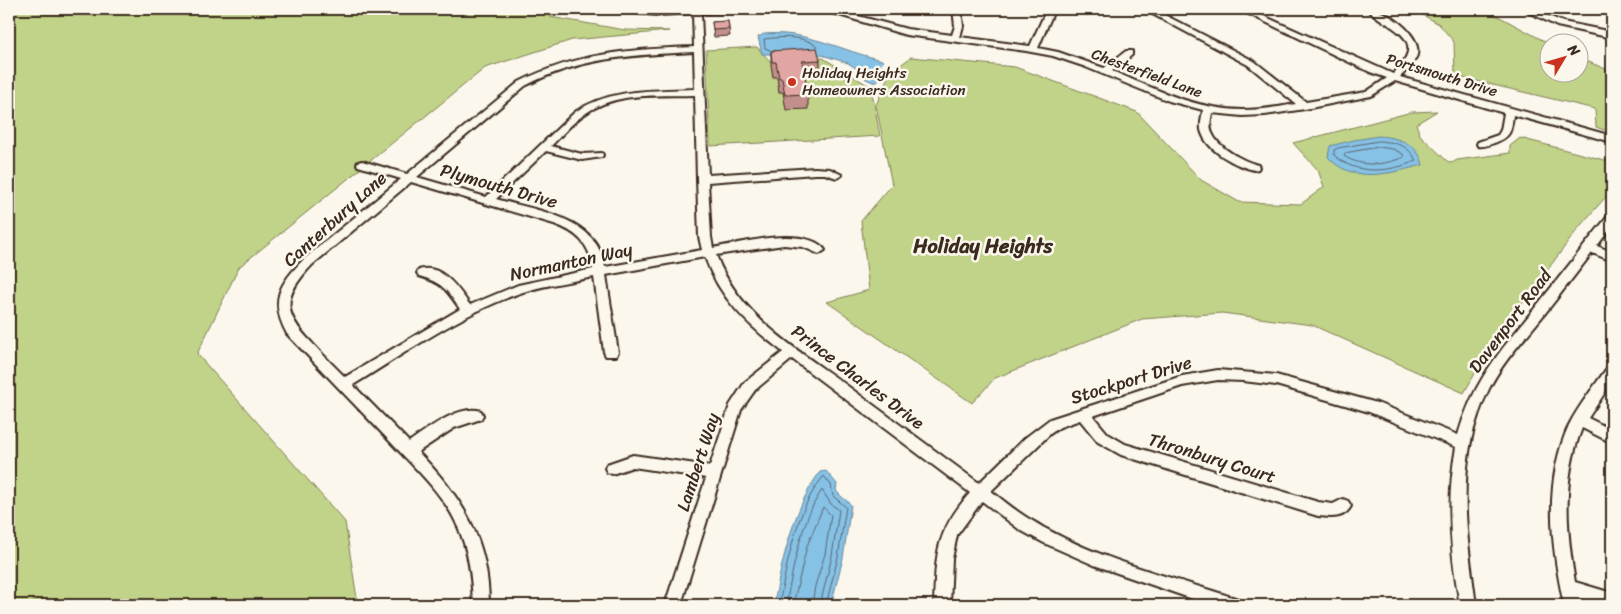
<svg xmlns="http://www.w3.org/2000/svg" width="1621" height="614" font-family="Sriracha,sans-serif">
	<rect width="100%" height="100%" fill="#fbf7ec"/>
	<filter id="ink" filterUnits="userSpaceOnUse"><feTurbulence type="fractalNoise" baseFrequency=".02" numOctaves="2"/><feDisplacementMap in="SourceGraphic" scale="10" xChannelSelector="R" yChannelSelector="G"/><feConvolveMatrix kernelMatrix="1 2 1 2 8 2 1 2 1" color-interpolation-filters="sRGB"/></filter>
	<g filter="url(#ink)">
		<!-- green -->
		<g fill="#c1d388" stroke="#7e7e53">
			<polygon points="9,9 559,9 550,17 625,30 669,31 572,40 485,68 239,267 197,354 345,522 358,605 9,605"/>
			<polygon points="1412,9 1485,9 1548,43 1548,72 1578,72 1579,58 1608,70 1612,87 1612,133 1596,127 1595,109 1455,76 1454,42 1439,24"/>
			<polygon points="757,47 770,61 823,58 871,87 880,136 710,146 706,50"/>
			<polygon points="911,57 1015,67 1137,112 1201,180 1239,202 1301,204 1324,187 1318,170 1293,143 1412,112 1437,111 1416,124 1420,135 1447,161 1452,163 1457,160 1510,153 1510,146 1520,138 1612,162 1612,190 1580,226 1490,347 1464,393 1312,325 1222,313 1142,319 995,378 972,403 827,302 869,290 861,221 892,185 876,105 889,74"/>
		</g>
		<!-- water -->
		<g fill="#86c1e6" stroke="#688596">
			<path d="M764,34C806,30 842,51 882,60L883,62L878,68V81L875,83L866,79L857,69L848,63L822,55L762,54L758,37Z"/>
			<path d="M1379,136C1399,138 1418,143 1423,165C1391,173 1353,185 1328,157L1330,146L1354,140Z"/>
			<path d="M826,471L837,484L836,490C840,497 846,499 851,505L843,558L831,605H774C781,563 794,506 820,472Z"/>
		</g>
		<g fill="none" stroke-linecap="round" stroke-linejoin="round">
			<!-- shore -->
			<g stroke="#59666e" stroke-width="1">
				<path d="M770,50L765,48L764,39C780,37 805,35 818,47"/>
				<path d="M1379,141C1394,142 1410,145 1416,161C1389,172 1356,176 1334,155V150L1338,148Z"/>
				<path d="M1379,147L1393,149L1403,154L1404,157C1385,165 1362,168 1344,156L1346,153Z"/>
				<path d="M779,605C787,564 796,508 824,476L831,485L833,496L846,507L838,557L826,605"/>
				<path d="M786,605C793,569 801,520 822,490L831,504L839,510L832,556L820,605"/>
				<polyline points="793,605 807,546 823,507 831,515 825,554 815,586 812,605"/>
			</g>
			<defs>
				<g id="minor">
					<path d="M619,9H738L734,12L701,13L708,175L815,168L830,169L842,175L837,178L825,174H815L708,182L711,237L713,248C739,243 806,225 825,250L819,254L803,247L784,245L716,255C739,318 802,352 853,390C895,421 937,452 979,483L1025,438L1050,419L1182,376L1218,370L1276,375L1377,403L1458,435C1474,380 1499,353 1534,309C1559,278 1583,247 1608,216L1612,215V226L1597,246L1612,252V261L1592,253C1574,276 1557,299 1538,322C1521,343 1501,364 1489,389C1454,460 1466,530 1476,605H1460C1450,552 1446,500 1456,447L1369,412L1276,385L1243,381L1218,380L1182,386L1093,416L1108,434L1125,444L1318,502L1333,504L1343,499L1348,501L1351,506C1344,520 1330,517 1318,516L1121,455L1098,442L1080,420L1060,427L1050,434L991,491C1004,501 1017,512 1031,520C1092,558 1165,575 1232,597L1238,599L1240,605H1210L1094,565L1044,543L1020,530L982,501L957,535L952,559L950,605H934C936,554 935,533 970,493L792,359L755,390L741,410L681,605H665L706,478L633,467L612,474L607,472L605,468L607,464L633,455L710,466L730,405L745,382L783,352C749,326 719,298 705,257L606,275L618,352L616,356H606L604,352L594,277C570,282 544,285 520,293C460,314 407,352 353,385L409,442C426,430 459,404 481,411L483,415L481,419L454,428L418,452C462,497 489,540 489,605H473C472,578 469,552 458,527C446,499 424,477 403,455C365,415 326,375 287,334C269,301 279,284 304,259L401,179L358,166L357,164L358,162L362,161L407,174L519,82C576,53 631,49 694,47L693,13L658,15L623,12ZM694,52L695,89C653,91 611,88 575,112L486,197L417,177L525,86C581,57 633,55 694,52ZM695,95L697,179L699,237L702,250L605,267C597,216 537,211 496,199L546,151L582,160L602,157L603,155L602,153L582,154L551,146C561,136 571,124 582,116C613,91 658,96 695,95ZM411,182L554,224C577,232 590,244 593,269L518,285L470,305C458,289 442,263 419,270L417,273L419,276C443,283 446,289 460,309L345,377C334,366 323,355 312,343C282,312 282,297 312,265Z"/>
					<path d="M819,9H832L907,29L952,35L955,26L953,9H961L963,26L960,37L1030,46L1045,13L1049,10L1053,13L1038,48L1058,52L1104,68L1126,51H1132V55L1112,71C1153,88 1197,110 1243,110C1261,110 1278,107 1296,104L1248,65L1143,9H1153L1254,61L1306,102L1366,92L1387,78L1370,72L1238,9H1248L1393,74C1431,37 1389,30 1367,9C1385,8 1422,34 1417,55C1414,64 1407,70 1400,77L1612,136V142L1513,115C1511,132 1511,137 1494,143C1489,145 1484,147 1478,146L1477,144L1478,142L1498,135L1501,130L1504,113L1395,81L1371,96L1305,109L1265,115L1242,116L1212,113C1211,119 1209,126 1212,133C1218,148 1243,161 1258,165L1259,167L1258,169L1254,170C1236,166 1206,151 1201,130C1200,124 1202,116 1203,110L1169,101L1083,66L1053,56L1026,51L906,35Z"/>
					<polygon points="1522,9 1532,9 1563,22 1612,32 1612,38 1557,26"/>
					<path d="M1612,367V382L1588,418L1612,430V443L1582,428C1562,479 1566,529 1575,582L1612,593V605H1601L1579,598L1580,605H1564C1551,546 1543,482 1569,425C1579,405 1594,387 1607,368Z"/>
				</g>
			</defs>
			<!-- minor casing -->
			<use href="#minor" stroke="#3b2a1e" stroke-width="4"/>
			<!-- minor -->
			<use href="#minor" fill="#fbf7ec" fill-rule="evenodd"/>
		</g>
		<!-- wall -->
		<g fill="#c28f8c" stroke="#3b2a1e">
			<polygon points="728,21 730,36 714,37 712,22"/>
			<polygon points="771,51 820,60 820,75 805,76 808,94 808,109 786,110 783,92 779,92 777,77 773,77 771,65"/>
		</g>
		<!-- building -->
		<g fill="#e1a6a3" stroke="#3b2a1e">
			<polygon points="728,21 729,29 713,30 712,22"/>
			<polygon points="817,48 820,60 802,61 808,94 785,95 782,78 779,78 776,62 772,62 771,51"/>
		</g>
	</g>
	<!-- markers -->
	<circle fill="#c8321e" stroke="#fbf7ec" stroke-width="2" cx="792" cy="82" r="5"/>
	<g text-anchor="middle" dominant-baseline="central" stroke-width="5" stroke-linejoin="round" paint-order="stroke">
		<!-- far-poi labels -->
		<g font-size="15" fill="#3b2a1e" stroke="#fbf7ec" text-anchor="start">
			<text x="802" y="73">Holiday Heights<tspan x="802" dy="17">Homeowners Association</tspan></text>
		</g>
		<!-- far-street labels -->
		<g font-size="15" fill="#3b2a1e" stroke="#fbf7ec">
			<text transform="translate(1147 73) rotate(20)">Chesterfield Lane</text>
			<text transform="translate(1442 75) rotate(17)">Portsmouth Drive</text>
		</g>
		<!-- street labels -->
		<g font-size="18" fill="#3b2a1e" stroke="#fbf7ec">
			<text transform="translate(499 186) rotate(16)">Plymouth Drive</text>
			<text transform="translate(335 219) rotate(-42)">Canterbury Lane</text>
			<text transform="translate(571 262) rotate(-12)">Normanton Way</text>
			<text transform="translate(1510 321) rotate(-53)">Davenport Road</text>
			<text transform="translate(858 377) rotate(37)">Prince Charles Drive</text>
			<text transform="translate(1131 380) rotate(-17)">Stockport Drive</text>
			<text transform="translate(1212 458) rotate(17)">Thronbury Court</text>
			<text transform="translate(698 462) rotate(-72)">Lambert Way</text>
		</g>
		<!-- quarter labels -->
		<g font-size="20" font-weight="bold" fill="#3b2a1e" stroke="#fbf7ec">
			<text x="983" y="246">Holiday Heights</text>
		</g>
	</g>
	<!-- margin -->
	<rect width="1621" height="614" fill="none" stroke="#fbf7ec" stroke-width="30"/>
	<rect x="15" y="15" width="1591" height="584" fill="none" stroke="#3b2a1e" stroke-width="2" filter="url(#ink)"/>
	<!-- north arrow -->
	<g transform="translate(1564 58) rotate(52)"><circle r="24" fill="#fbf7ec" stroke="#aea59a"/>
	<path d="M0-4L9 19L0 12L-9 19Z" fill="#c8321e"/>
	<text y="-8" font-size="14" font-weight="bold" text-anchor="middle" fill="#3b2a1e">N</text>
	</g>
</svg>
